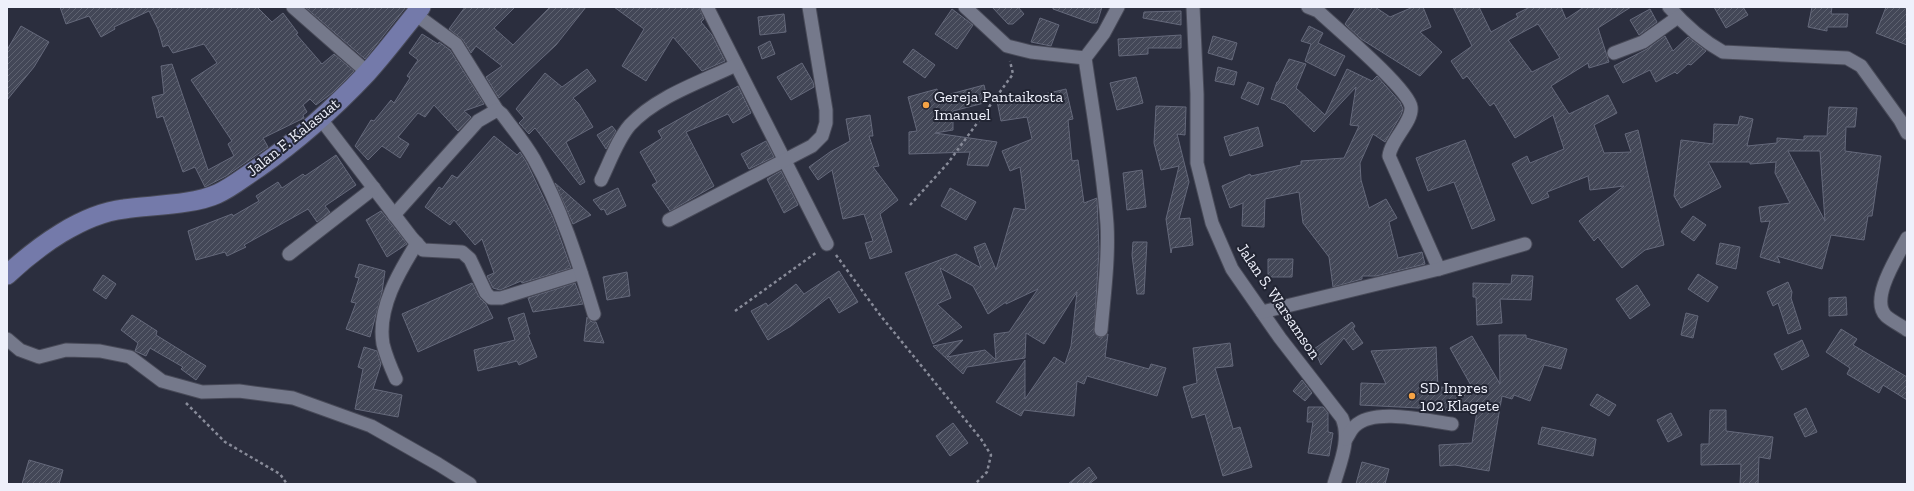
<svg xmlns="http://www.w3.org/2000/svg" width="1914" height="491" font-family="'Zilla Slab',serif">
	<defs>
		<pattern id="building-hatch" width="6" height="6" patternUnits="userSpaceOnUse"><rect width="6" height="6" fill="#434757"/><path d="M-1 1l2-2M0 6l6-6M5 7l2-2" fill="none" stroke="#5e6270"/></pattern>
	</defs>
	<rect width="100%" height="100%" fill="#2b2e3e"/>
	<!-- building -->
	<g fill="url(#building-hatch)" stroke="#65697b" fill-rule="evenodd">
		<polygon points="60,7 257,7 272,22 283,13 298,33 296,34 322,64 334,54 354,71 332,93 316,105 310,99 303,105 307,112 303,115 304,118 263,138 268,147 226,176 205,187 195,167 183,172 163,116 157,118 152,97 164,94 161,66 172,64 208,170 234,156 228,144 232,141 191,80 217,63 204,44 173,53 168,45 163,47 158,29 149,11 114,27 115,29 101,37 89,16 66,24"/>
		<polygon points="305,7 406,7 365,59"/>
		<polygon points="465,7 515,7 494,28 513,45 550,7 586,7 556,45 499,98 486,77 502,66 476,46 471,53 463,40 449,29"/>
		<polygon points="614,7 699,7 704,19 701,22 712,35 725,61 702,71 673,37 646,81 622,66 644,29"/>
		<polygon points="992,7 1018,7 1024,14 1013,24 1008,24"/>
		<polygon points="1053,7 1102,7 1097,23 1092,23 1053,9"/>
		<polygon points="1356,7 1375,7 1390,17 1413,7 1423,7 1431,27 1420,32 1442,52 1420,76 1361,39 1345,24"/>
		<path d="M1453,7H1479L1491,32L1518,17L1516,14L1530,7H1561L1566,19L1584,7H1631L1598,28L1609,62L1589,68L1588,63L1551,86L1569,114L1608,95L1617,113L1594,125L1604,153L1631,152L1625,134L1638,130L1664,245L1645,250L1622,268L1598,237L1594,241L1579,221L1624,186L1590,190L1588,176L1547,192L1549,197L1532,204L1512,164L1527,156L1530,163L1564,149L1553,115L1515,138L1494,103L1490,106L1467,76L1463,79L1451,61L1472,46ZM1538,24L1560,58L1532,72L1508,40Z"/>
		<polygon points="1714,7 1743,7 1748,15 1726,28"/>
		<polygon points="1812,7 1832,7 1831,14 1848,14 1847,27 1827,27 1827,31 1808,27"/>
		<polygon points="1886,7 1907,7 1907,45 1876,33"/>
		<polygon points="952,9 973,25 957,49 935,34"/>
		<polygon points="1650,9 1657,22 1639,35 1630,20"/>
		<polygon points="1181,11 1181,25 1143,18 1144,12"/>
		<polygon points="784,14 786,32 760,35 758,17"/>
		<polygon points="1040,18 1059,25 1051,46 1031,42"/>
		<polygon points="21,26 49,42 34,67 7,100 7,50"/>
		<polygon points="1309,26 1323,33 1318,43 1345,56 1335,76 1305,61 1311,44 1301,41"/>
		<polygon points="422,34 438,44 439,42 450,50 484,104 464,111 471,117 458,131 434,105 425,117 418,113 398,137 409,144 400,158 382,146 368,160 355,146 371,120 374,121 391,100 394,103 410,78 407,76 418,60 409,53"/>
		<polygon points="1181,35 1181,48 1148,48 1148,54 1119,56 1118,39"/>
		<polygon points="1213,36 1237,43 1232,60 1208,53"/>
		<polygon points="1665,36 1673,51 1688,37 1706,51 1691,65 1688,64 1677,74 1675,72 1656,82 1650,70 1623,83 1614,66 1647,49"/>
		<polygon points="770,41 775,54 762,59 758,47"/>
		<polygon points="913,49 935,65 925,78 903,62"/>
		<polygon points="1289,59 1306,64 1296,88 1325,115 1347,69 1372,81 1377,76 1400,102 1403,109 1401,115 1385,142 1373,134 1360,163 1361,180 1369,208 1386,199 1397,218 1389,222 1398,258 1422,252 1425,264 1376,276 1362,276 1362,279 1333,287 1329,257 1303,223 1299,192 1265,199 1264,227 1242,226 1243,203 1230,208 1222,186 1250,174 1251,176 1301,165 1301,161 1344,158 1359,126 1350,125 1356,87 1314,132 1285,104 1271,99 1277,82 1278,82"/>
		<polygon points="802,63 813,82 814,87 791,100 777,77"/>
		<polygon points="1218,67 1237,72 1234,85 1215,81"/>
		<polygon points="587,69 596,81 573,98 579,104 593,127 566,142 585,182 580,185 535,128 529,134 520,124 519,123 524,118 516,109 545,73 562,87"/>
		<polygon points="1136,77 1143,103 1117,110 1110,83"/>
		<polygon points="1248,82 1264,88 1258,105 1241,98"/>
		<polygon points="984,85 988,102 953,111 953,130 935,133 997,142 988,166 967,165 970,152 909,154 909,132 917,131 908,97 937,89 939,97"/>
		<polygon points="738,86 751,113 733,123 728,114 686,132 714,186 670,211 652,185 657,182 640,152 662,138 658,131"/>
		<polygon points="1066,89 1073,119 1068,120 1072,161 1078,160 1084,203 1097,198 1099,250 1094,333 1100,338 1108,334 1105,357 1149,369 1151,364 1166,368 1157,396 1087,376 1084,384 1077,381 1074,416 1024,410 1021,416 996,402 1025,360 1025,399 1054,357 1065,364 1071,346 1077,292 1044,344 1026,333 1025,358 967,367 963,374 933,346 963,340 947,357 985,350 996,360 994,334 1009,332 1038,289 1006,304 1006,302 988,314 973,286 940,268 951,298 937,304 962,327 933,344 905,273 956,254 981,268 974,247 985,243 996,270 1014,208 1026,210 1020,167 1010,171 1002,151 1032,139 1027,117 1001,121 997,101 1010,98 1011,102"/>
		<polygon points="1156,106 1186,107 1185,135 1177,134 1189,182 1179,219 1190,218 1193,245 1172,248 1171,253 1166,219 1179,166 1161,170 1154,143"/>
		<path d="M1829,107L1857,108L1855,127H1846L1845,151L1881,156L1872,216H1868L1864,240L1831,235L1822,269L1777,256L1780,263L1760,257L1770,221L1761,222L1759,207L1790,203L1775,173L1776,162L1750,164V162H1708L1721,187L1681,208L1674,196L1681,140L1713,144L1714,124L1738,125L1740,116L1753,119L1747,146L1777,143V138L1804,140V136H1827ZM1788,151H1820L1825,221Z"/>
		<polygon points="870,115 873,136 869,136 879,166 873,167 898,200 880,214 892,252 870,259 865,243 873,241 864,214 843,219 832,170 818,180 809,167 830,152 850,141 846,119"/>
		<polygon points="612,126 616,131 606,149 597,135"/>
		<polygon points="1258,127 1263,146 1230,156 1224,137"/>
		<polygon points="494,136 517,155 520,152 527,163 553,218 571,268 522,283 521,281 500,290 493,288 487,276 494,273 482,239 475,245 454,220 450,225 425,207 439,187 442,189 452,175 457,178"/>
		<polygon points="1465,140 1495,220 1472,229 1454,182 1428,191 1416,158"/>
		<polygon points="766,141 774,157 749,169 741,154"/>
		<polygon points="336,155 356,185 325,206 330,212 317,222 308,209 244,245 246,247 227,256 225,252 196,260 188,231 232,214 233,216 259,201 256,196 278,182 282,188 303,174 305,176"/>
		<polygon points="1142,170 1146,207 1127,210 1123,173"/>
		<polygon points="781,171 798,205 784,213 767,179"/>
		<polygon points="555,183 591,215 573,224"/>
		<polygon points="618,188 626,206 607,215 604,209 601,210 593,200"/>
		<polygon points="950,188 976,202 966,220 941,206"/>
		<polygon points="381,211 407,244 387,257 366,220"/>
		<polygon points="1693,216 1706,225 1694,241 1681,232"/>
		<polygon points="1133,242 1147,242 1144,294 1137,294 1132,255"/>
		<polygon points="1720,243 1740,247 1736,269 1716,264"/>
		<polygon points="1268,259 1293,259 1292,277 1268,277"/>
		<polygon points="359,264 385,271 382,292 370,337 346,329 356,303 351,302 359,278 355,277"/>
		<polygon points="839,271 858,302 839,313 829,297 791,326 768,340 751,311 766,303 768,306 796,284 804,294"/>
		<polygon points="627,272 630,296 607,300 603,277"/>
		<polygon points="1698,274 1718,287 1708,302 1688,289"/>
		<polygon points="103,275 116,284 106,299 93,290"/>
		<polygon points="1512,275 1533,276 1531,300 1500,299 1502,323 1477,325 1476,297 1473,297 1473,283 1511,284"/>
		<polygon points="1788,282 1792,292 1791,298 1801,329 1788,334 1778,303 1773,306 1767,292"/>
		<polygon points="472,283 479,297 486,304 493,318 418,352 402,314"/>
		<polygon points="575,283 583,304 533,312 528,298"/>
		<polygon points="1637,285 1650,305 1630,319 1616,299"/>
		<polygon points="1846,297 1847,315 1829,316 1829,298"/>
		<polygon points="524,313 530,334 528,335 537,357 519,365 517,361 478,371 474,350 515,340 508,318"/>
		<polygon points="1686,313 1698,316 1693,338 1681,335"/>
		<polygon points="132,315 157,331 156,335 206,366 196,380 181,369 183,367 150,348 146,356 135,351 138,343 121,330"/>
		<polygon points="587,317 592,322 596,322 604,343 584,341"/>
		<polygon points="1352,322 1355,326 1353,329 1363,343 1353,350 1344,338 1321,365 1314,349"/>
		<polygon points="1841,329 1857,339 1853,345 1907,377 1907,400 1883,385 1879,393 1847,374 1850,368 1826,352"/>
		<polygon points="1499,335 1526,335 1526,338 1567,349 1561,369 1544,365 1530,401 1514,395 1512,399 1502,396 1489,471 1455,465 1440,466 1439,445 1472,443 1477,411 1360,405 1361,383 1386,384 1371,351 1436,347 1438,387 1473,389 1450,348 1472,336 1500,384"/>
		<polygon points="1802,340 1809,356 1782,370 1774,354"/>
		<polygon points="1230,343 1233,366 1215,368 1233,429 1240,427 1252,467 1223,476 1205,414 1192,418 1183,387 1197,383 1193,348"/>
		<polygon points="364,347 377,351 381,364 373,389 402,395 398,417 355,409 363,369 358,367"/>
		<polygon points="1302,380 1312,393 1305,401 1293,391"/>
		<polygon points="1597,394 1616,405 1609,416 1590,405"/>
		<polygon points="1308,407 1323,407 1328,413 1328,432 1333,433 1329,456 1308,453 1313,422 1307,422"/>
		<polygon points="1806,408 1817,432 1805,437 1794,414"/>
		<polygon points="1710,410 1726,410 1726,431 1773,437 1770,459 1759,457 1758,484 1740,484 1741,464 1701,465 1701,444 1709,444"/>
		<polygon points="1671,413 1682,435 1668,442 1657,420"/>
		<polygon points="953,423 968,443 950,456 936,436"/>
		<polygon points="1542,427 1596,439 1593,456 1538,444"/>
		<polygon points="29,460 63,470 59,484 22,484"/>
		<polygon points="1362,462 1389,469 1385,484 1356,484"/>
		<polygon points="1089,467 1097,478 1089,484 1068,484"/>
	</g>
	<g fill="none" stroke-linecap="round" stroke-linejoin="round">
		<defs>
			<g id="street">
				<polyline points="293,7 367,72"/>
				<polyline points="707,7 827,244"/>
				<polyline points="965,7 1007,46 1031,52 1085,58"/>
				<path d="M1193,7L1197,94V163L1212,223L1232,269L1280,338L1342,418C1351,439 1340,463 1334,484"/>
				<path d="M1308,7L1318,11C1334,26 1409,89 1411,107C1413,122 1391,139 1389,156L1439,269"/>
				<path d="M1669,7C1684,24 1703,41 1723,52L1847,58L1861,66L1900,120L1907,133"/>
				<polyline points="415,14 456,44 497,110"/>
				<polyline points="1614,53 1643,42 1678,17"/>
				<polyline points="320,118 412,238 423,250 462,252 470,259 486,293 491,298 501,298 581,273"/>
				<path d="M601,180C610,162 617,140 630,125C657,96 701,82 736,65"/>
				<path d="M394,215L478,121L497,110L502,114C513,129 525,143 534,159C561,207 578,261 594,314"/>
				<polyline points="669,220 812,146 822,136 826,123 826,110 809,7"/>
				<path d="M1907,238C1898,256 1869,299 1886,316C1892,321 1900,325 1907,330"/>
				<polyline points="289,254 374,188"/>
				<polyline points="1262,312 1439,269 1525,244"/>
				<path d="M1101,330C1104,295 1109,259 1107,224C1103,168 1093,113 1085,58L1104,33L1118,7"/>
				<polyline points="7,339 20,350 39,357 66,350 100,351 130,357 162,381 202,392 239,391 293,398 371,426 438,464 470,484"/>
				<path d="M396,379C391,368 386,356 383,344C377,308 399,272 417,243"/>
				<path d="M1346,439C1349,435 1351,429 1355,426C1374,407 1428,421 1452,424"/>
			</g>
			<path id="secondary" d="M7,275C38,246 82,214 124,209C151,205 193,205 217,194C231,188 244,177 258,168C297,141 334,108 367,73C386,52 403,29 421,7"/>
		</defs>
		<!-- street casing -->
		<use href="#street" stroke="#484a58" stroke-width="15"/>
		<!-- secondary casing -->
		<use href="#secondary" stroke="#484a58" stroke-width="21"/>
		<!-- path -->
		<g stroke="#888b99" stroke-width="2.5" stroke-dasharray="3 3" stroke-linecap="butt">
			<polyline points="910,205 948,163 1013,74 1010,61"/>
			<polyline points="836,255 880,315 981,439 991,455 987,472 975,484"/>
			<polyline points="735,311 817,252"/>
			<polyline points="186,403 225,442 280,474 287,484"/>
		</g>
		<!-- street -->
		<use href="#street" stroke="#75798b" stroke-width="13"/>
		<!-- secondary -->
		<use href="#secondary" stroke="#747aaa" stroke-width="19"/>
	</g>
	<!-- markers -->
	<g fill="#f5a345" stroke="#222533" stroke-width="1.5">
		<circle cx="926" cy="105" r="4"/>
		<circle cx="1412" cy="396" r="4"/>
	</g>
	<g text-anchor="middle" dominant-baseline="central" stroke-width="4" stroke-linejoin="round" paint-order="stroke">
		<!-- poi labels -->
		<g font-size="16" fill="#eef0fb" stroke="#222533" text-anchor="start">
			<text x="934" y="96">Gereja Pantaikosta<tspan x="934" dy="18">Imanuel</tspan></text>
			<text x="1420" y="387">SD Inpres<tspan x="1420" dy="18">102 Klagete</tspan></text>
		</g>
		<!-- street labels -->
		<g font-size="16" fill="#eef0fb" stroke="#222533">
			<text transform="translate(293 137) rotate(-39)">Jalan F. Kalasuat</text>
			<text transform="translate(1279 301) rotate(56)">Jalan S. Warsamson</text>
		</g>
	</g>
	<!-- border -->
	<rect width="1914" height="491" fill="none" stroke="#eef0fb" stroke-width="16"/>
</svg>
